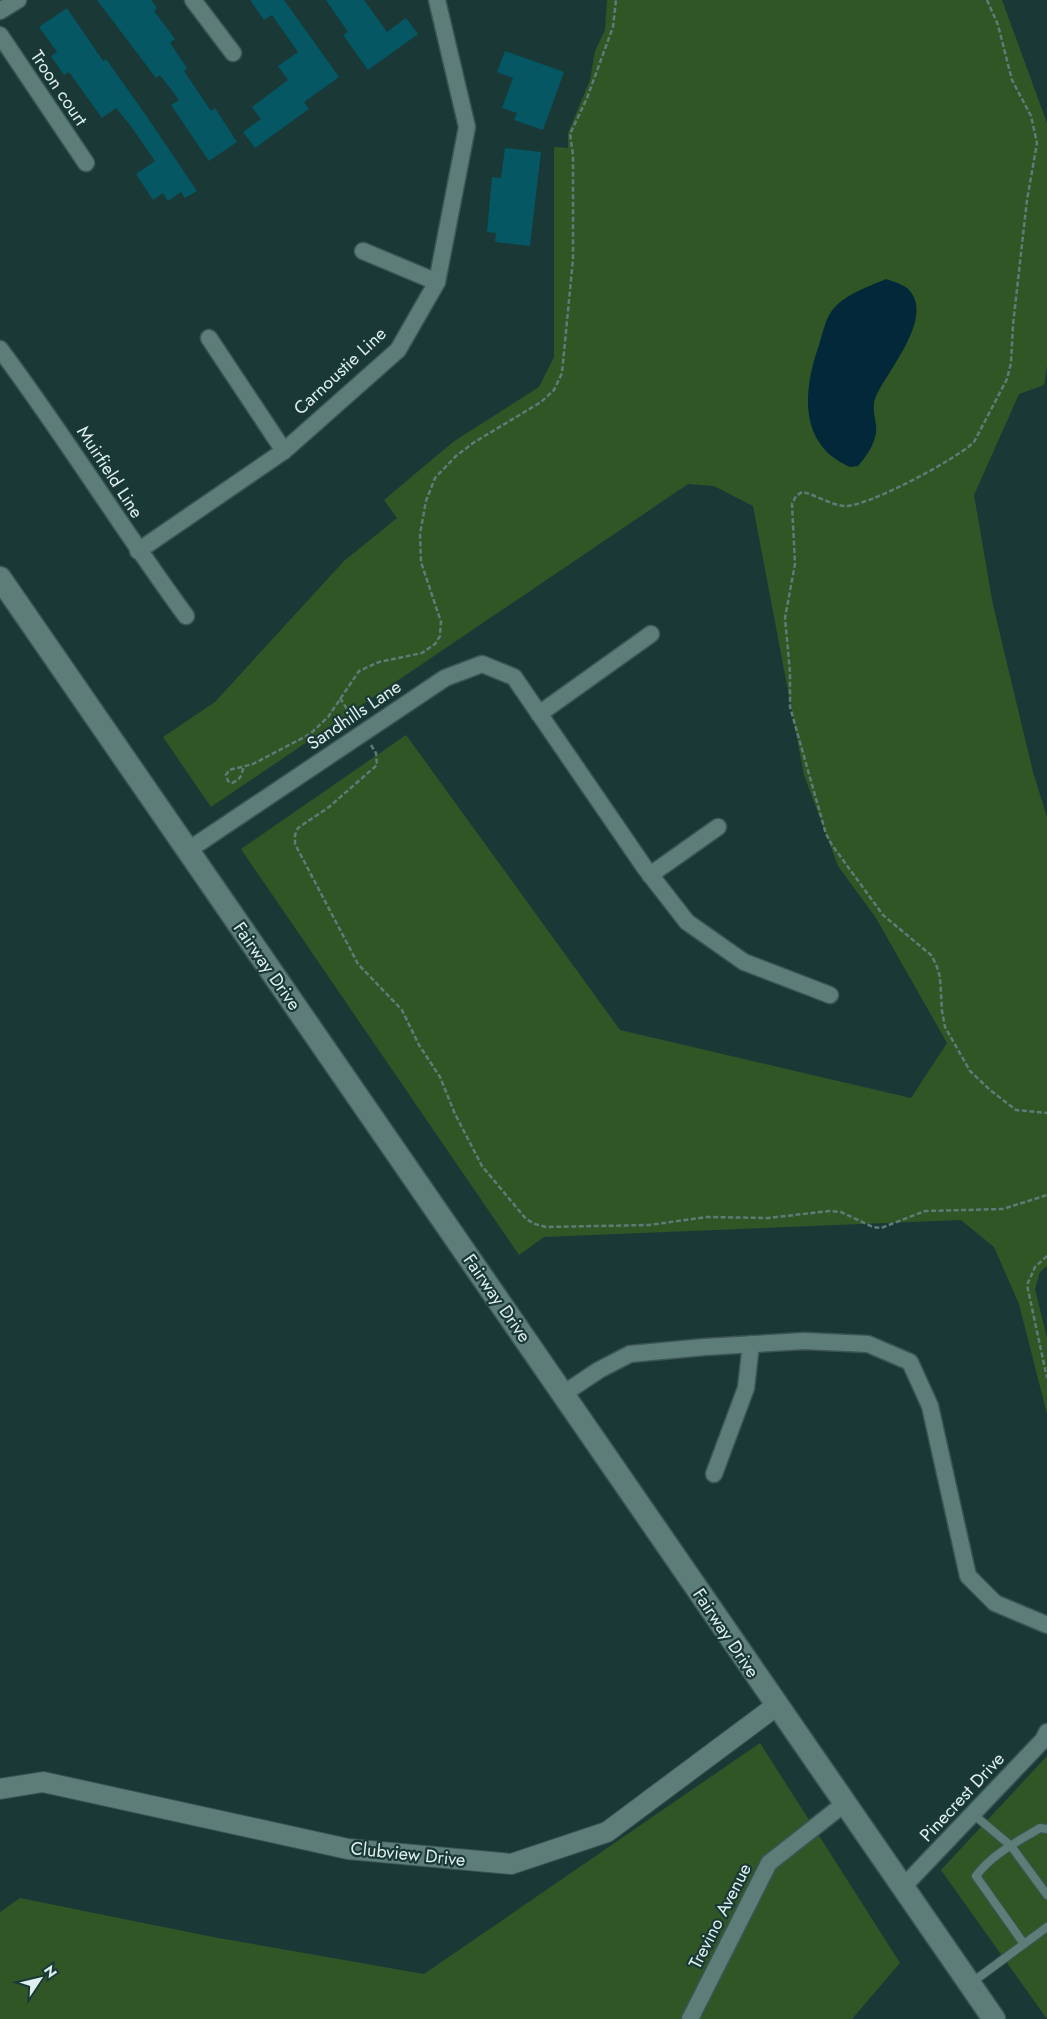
<svg xmlns="http://www.w3.org/2000/svg" width="1047" height="2019" font-family="Jost,sans-serif">
	<rect width="100%" height="100%" fill="#1a3936"/>
	<!-- green -->
	<g fill="#315626">
		<polygon points="607,0 1002,0 1047,123 1047,366 1044,385 1019,394 974,495 993,605 1033,772 1047,817 1047,1266 1040,1272 1035,1289 1047,1338 1047,1414 1019,1304 994,1247 961,1220 544,1237 519,1255 241,849 406,735 620,1030 911,1098 947,1043 876,918 838,866 804,775 753,506 714,486 688,484 211,807 163,737 215,702 344,561 397,518 384,500 453,442 539,387 554,357 554,147 568,148 568,133 590,80 595,51 605,30"/>
		<polygon points="760,1743 900,1963 852,2019 0,2019 0,1912 20,1898 213,1937 424,1974"/>
		<polygon points="1047,1756 1047,2019 941,1870"/>
	</g>
	<!-- water -->
	<path fill="#02283a" d="M886,279C894,282 904,284 910,291C934,320 885,373 875,399C872,407 875,417 876,425C878,440 867,456 858,466L850,467C798,444 803,391 819,345C822,335 825,321 831,312C844,294 866,288 886,279Z"/>
	<!-- building -->
	<g fill="#045763">
		<polygon points="97,0 151,0 157,8 154,11 175,39 170,43 187,68 184,71 211,111 215,108 237,142 209,161 171,105 179,100 160,75 156,78"/>
		<polygon points="250,0 284,0 339,77 304,102 309,109 255,148 243,132 261,119 252,107 288,80 278,66 298,52 272,15 264,20"/>
		<polygon points="326,0 364,0 387,32 406,18 418,34 368,70 343,35 348,32"/>
		<polygon points="67,8 103,61 106,59 145,114 197,191 185,198 181,192 168,201 163,193 153,200 136,174 155,161 130,125 116,108 102,118 69,72 64,75 51,56 57,52 39,27"/>
		<polygon points="505,51 564,72 543,130 514,120 517,113 502,108 513,78 497,72"/>
		<polygon points="505,148 541,152 530,246 495,242 496,233 487,232 492,177 501,178"/>
	</g>
	<g fill="none" stroke-linecap="round" stroke-linejoin="round">
		<defs>
			<g id="service">
				<polyline points="973,1814 1011,1846 1047,1895"/>
				<path d="M1047,1829L1040,1828C1017,1842 992,1854 976,1876L1024,1944L1047,1927"/>
				<polyline points="971,1983 1024,1944"/>
			</g>
			<g id="minor">
				<polyline points="193,0 233,53"/>
				<polyline points="0,11 18,0"/>
				<polyline points="0,35 86,163"/>
				<polyline points="363,251 437,282"/>
				<polyline points="209,338 284,451"/>
				<path d="M0,349C65,436 122,529 186,616"/>
				<polyline points="138,551 284,451 398,350 437,282 467,127 437,0"/>
				<polyline points="539,714 651,634"/>
				<polyline points="187,851 445,678 482,664 514,677 645,868 687,922 744,962 830,995"/>
				<polyline points="650,875 718,827"/>
				<polyline points="563,1394 599,1370 630,1354 705,1347 804,1341 868,1344 910,1362 930,1406 968,1576 995,1603 1047,1625"/>
				<polyline points="714,1474 746,1388 751,1344"/>
				<polyline points="903,1887 1043,1740 1047,1732"/>
				<polyline points="690,2019 769,1863 844,1804"/>
			</g>
			<polyline id="tertiary" points="0,1789 43,1782 348,1849 511,1864 607,1832 776,1706"/>
			<polyline id="secondary" points="0,578 994,2019"/>
		</defs>
		<!-- service casing -->
		<use href="#service" stroke="#3b5654" stroke-width="10"/>
		<!-- minor casing -->
		<use href="#minor" stroke="#3b5654" stroke-width="19"/>
		<!-- tertiary casing -->
		<use href="#tertiary" stroke="#3b5654" stroke-width="22"/>
		<!-- secondary casing -->
		<use href="#secondary" stroke="#3b5654" stroke-width="25"/>
		<!-- path -->
		<g stroke="#607a78" stroke-width="2.5" stroke-dasharray="5 2.5" stroke-linecap="butt">
			<path d="M987,0L998,25L1012,80L1031,116L1037,143L1027,200L1013,325L1011,363L1007,379L974,442C957,459 867,507 845,506C830,505 817,495 802,492L796,496L792,504L795,564L785,618L790,672V707L826,834L832,845L883,915L931,955L936,964L940,977L942,1011L945,1027L970,1071L990,1090L1016,1110L1047,1113"/>
			<polyline points="340,698 354,720"/>
			<polyline points="371,745 376,753 377,765 329,807 298,828 295,835 295,844 358,964 402,1010 419,1045 440,1077 455,1114 482,1166 526,1219 535,1224 546,1227 649,1225 707,1217 768,1218 829,1211 841,1212 873,1227 881,1228 925,1211 1003,1209 1047,1195"/>
			<path d="M243,768C242,777 239,780 232,783L228,781L226,775L229,770L253,764L310,734L328,717L359,671L379,662L422,653L435,644L440,636L441,622L421,562L420,534L426,501L435,478L456,456L473,443L541,402L554,390L562,373L573,259V155L570,134L587,98L613,27L616,0"/>
			<polyline points="1047,1256 1035,1267 1027,1285 1047,1378"/>
		</g>
		<!-- service -->
		<use href="#service" stroke="#5d7d79" stroke-width="8"/>
		<!-- minor -->
		<use href="#minor" stroke="#5d7d79" stroke-width="16"/>
		<!-- tertiary -->
		<use href="#tertiary" stroke="#5d7d79" stroke-width="20"/>
		<!-- secondary -->
		<use href="#secondary" stroke="#5d7d79" stroke-width="22"/>
	</g>
	<g text-anchor="middle" dominant-baseline="central" stroke-width="4.5" stroke-linejoin="round" paint-order="stroke">
		<!-- street labels -->
		<g font-size="18" fill="#dff0ee" stroke="#1a3936">
			<text transform="translate(59 88) rotate(56)">Troon court</text>
			<text transform="translate(340 371) rotate(-43)">Carnoustie Line</text>
			<text transform="translate(110 472) rotate(57)">Muirfield Line</text>
			<text transform="translate(354 715) rotate(-34)">Sandhills Lane</text>
			<text transform="translate(267 966) rotate(55)">Fairway Drive</text>
			<text transform="translate(497 1298) rotate(55)">Fairway Drive</text>
			<text transform="translate(726 1633) rotate(56)">Fairway Drive</text>
			<text transform="translate(962 1797) rotate(-47)">Pinecrest Drive</text>
			<text transform="translate(408 1854) rotate(6)">Clubview Drive</text>
			<text transform="translate(720 1916) rotate(-63)">Trevino Avenue</text>
		</g>
	</g>
	<!-- north arrow -->
	<g transform="translate(40 1979) rotate(55)" stroke="#1a3936" stroke-width="4" paint-order="stroke">
	<path d="M0-4L9 19L0 12L-9 19Z" fill="#dff0ee"/>
	<text y="-8" font-size="14" font-weight="bold" text-anchor="middle" fill="#dff0ee">N</text>
	</g>
</svg>
